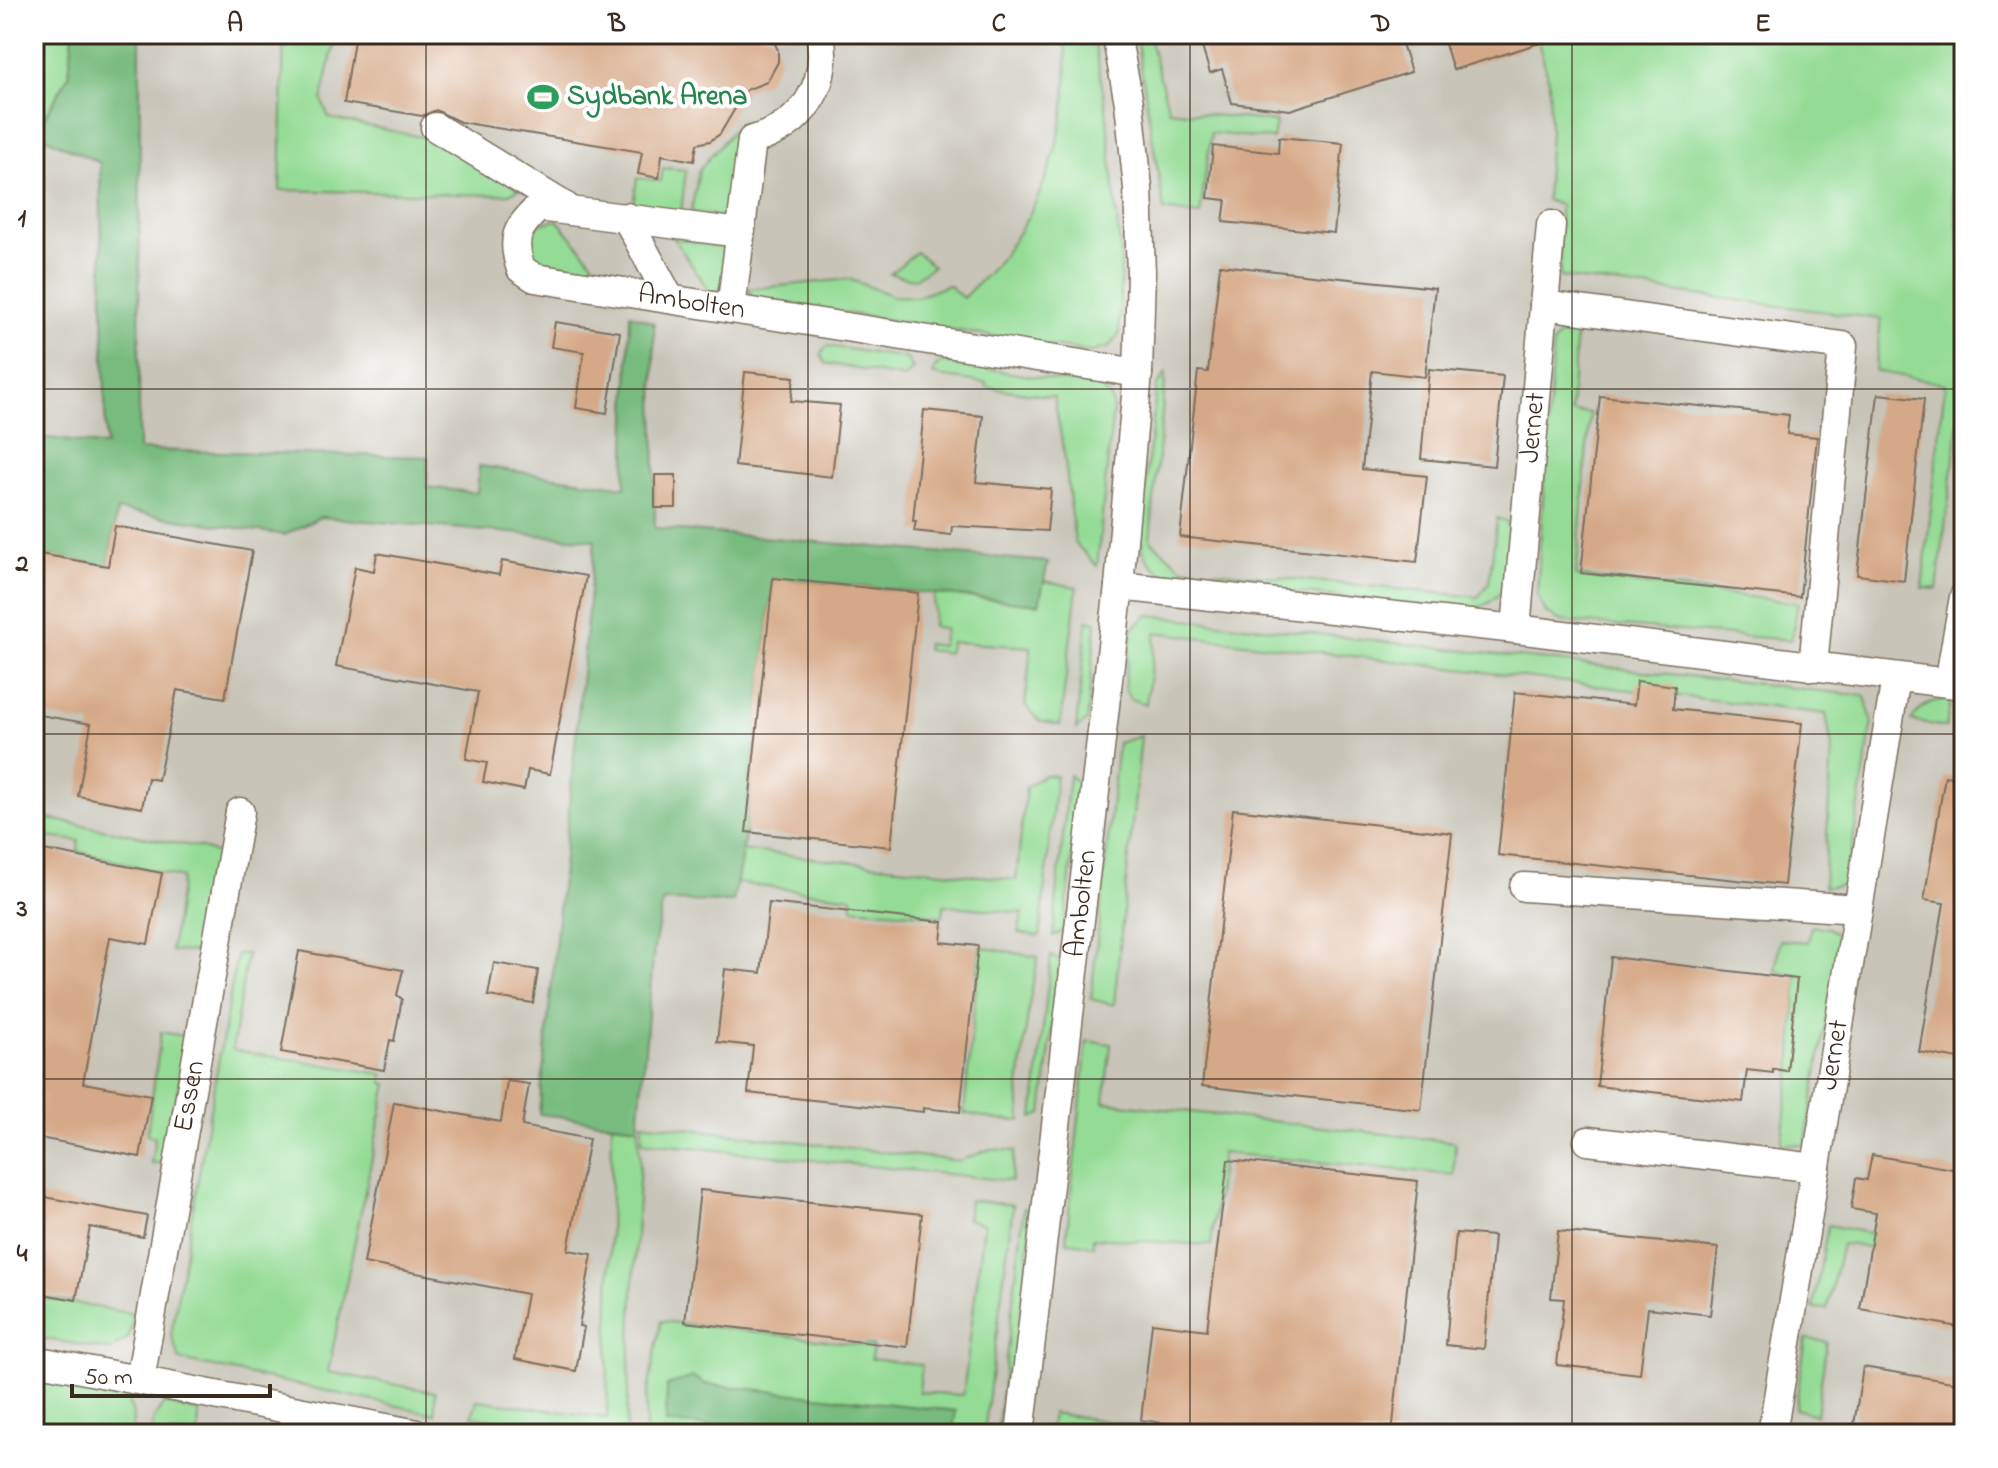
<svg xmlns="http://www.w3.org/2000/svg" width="1998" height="1468" font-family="'Indie Flower',sans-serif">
	<rect width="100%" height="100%" fill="#fff"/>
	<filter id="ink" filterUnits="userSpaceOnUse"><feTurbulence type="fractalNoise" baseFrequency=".0125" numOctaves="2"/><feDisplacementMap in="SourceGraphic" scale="16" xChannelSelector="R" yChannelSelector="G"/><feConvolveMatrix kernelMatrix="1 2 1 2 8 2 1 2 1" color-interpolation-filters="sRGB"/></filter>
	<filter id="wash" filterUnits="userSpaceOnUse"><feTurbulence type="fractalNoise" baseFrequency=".006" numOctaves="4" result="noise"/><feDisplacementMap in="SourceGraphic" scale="32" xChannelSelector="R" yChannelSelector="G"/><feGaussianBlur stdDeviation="1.8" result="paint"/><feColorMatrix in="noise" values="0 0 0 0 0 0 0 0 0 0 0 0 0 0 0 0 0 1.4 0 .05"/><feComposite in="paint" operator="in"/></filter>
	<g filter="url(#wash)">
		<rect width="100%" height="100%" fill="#f2ebd4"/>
		<!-- industrial -->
		<rect fill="#c8c4b8" x="34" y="34" width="1930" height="1400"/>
		<!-- green -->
		<g fill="#94db95" stroke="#68825a" stroke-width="2">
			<polygon points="34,34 73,34 69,75 36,132 37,47 34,46"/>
			<polygon points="284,34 336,34 322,100 329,118 455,144 519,189 509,194 494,195 280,190"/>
			<path d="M1064,34H1093L1106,108L1121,258L1119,335L1108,348L1091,352L752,298L749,289L849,279L893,296L917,297L948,285L963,298C976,284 991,272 1002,257C1049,194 1075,113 1064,34Z"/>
			<polygon points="1140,34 1145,34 1150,42 1169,110 1276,122 1273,139 1211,133 1200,215 1164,210 1137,43"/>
			<polygon points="1536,34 1964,34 1964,167 1949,170 1964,271 1964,382 1937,589 1922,588 1945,384 1875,371 1881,319 1560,277 1560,205 1546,200 1550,130 1549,81"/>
			<polygon points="733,130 735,130 728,218 691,212 699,170"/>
			<polygon points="663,168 686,170 681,212 633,204 637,178 661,181"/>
			<polygon points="557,220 604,275 546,267 536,263 521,249 539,224"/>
			<polygon points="673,238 726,248 723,281 717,295 712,295"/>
			<polygon points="916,252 933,266 914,279 890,274"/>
			<polygon points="1563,329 1576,329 1571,412 1590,413 1576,576 1798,603 1791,640 1561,621 1546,613 1537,594 1553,344"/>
			<polygon points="827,346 906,358 913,368 905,378 825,363 821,354"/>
			<polygon points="941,362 1100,387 1111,398 1113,408 1097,566 1075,543 1064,453 1054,397 986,387 986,383 933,375 934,369"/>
			<path d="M1166,373L1150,540L1183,568L1478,597L1489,583L1497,518L1507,522L1510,529L1505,589L1489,603L1470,611L1173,579C1148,565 1143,560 1140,531L1157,386Z"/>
			<polygon points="1044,581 1077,587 1060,725 1039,721 1025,705 1031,647 951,642 948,653 926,650 927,644 941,646 945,629 933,626 934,594 1038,604"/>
			<polygon points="1149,615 1865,696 1872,723 1846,885 1824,887 1832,747 1826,714 1156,632 1146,704 1130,699 1124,687 1132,629"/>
			<polygon points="1087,620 1096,622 1087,721 1076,729"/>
			<path d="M1951,699L1946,727L1911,721C1923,704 1930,700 1951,699Z"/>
			<polygon points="1141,736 1114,1005 1091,999 1118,743"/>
			<polygon points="1044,775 1056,776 1040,936 1018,933 1023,913 944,905 943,916 853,908 852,897 736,883 742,850 1016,880 1026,787"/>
			<polygon points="1069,775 1080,784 1064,931 1053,936"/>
			<polygon points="34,816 202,848 221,855 207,941 194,952 171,951 182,878 78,851 79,841 34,835"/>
			<polygon points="1811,926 1829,928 1840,938 1805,1145 1781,1144 1791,1070 1797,975 1775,971 1780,940 1808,942"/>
			<polygon points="980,947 1038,957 1029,1005 1019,1086 1021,1121 997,1120 964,1113"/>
			<polygon points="237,954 247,954 232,1050 383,1074 383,1083 387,1084 328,1372 435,1392 435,1414 180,1360 171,1335"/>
			<polygon points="1051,956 1060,961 1042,1114 1033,1118"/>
			<polygon points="161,1032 183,1036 187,1039 166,1154 163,1162 151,1164 155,1138 147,1135"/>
			<polygon points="1087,1041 1111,1044 1104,1102 1455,1142 1454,1175 1222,1153 1211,1245 1093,1238 1093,1246 1066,1241"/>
			<polygon points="642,1123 959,1161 990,1149 1015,1151 1011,1181 642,1142"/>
			<polygon points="612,1124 638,1127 640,1160 626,1434 578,1434 472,1416 477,1400 607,1418"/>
			<polygon points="969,1200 1013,1205 984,1434 646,1434 646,1401 661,1321 873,1346 871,1359 922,1365 919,1392 963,1395 984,1224 967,1219"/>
			<polygon points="1024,1208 1032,1213 1009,1434 997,1434"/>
			<polygon points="1828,1225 1934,1246 1932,1253 1842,1244 1827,1309 1813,1308"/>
			<polygon points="34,1296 134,1314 128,1338 110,1350 34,1337"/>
			<polygon points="1806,1339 1827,1342 1816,1415 1795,1409"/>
			<path d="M34,1377L122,1394C134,1406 134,1417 132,1434H34Z"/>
			<polygon points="164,1403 199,1412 198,1434 151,1434 154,1419"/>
			<polygon points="1052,1413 1193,1434 1049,1434"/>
		</g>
		<!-- forest -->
		<g fill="#77bb7e" stroke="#59724e" stroke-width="2">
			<polygon points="73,34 140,34 139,450 428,457 427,487 477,493 479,466 625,487 630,314 654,323 655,528 1048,562 1039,604 773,578 746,832 733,902 663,901 654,948 638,1127 539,1114 595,540 320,517 285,535 117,510 108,566 34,553 34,436 106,446 100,163 36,133 69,75"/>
			<polygon points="693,1377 705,1384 956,1411 952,1434 836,1434 666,1423 667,1385"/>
		</g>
		<g id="blocks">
			<!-- building -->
			<g fill="#d5a987">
				<polygon points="355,34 770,34 778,50 778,62 767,82 746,90 720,134 710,141 697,144 694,161 662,155 659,178 638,174 642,152 460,122 436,110 422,116 344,103"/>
				<polygon points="1198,34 1399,34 1411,72 1290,110 1232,103 1222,69 1210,73"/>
				<polygon points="1442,34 1552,34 1553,39 1453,70"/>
				<polygon points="1279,137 1343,143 1334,233 1223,222 1226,200 1208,198 1213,146 1278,153"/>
				<polygon points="1220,265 1435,288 1425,377 1372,371 1362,469 1427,476 1417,562 1180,537 1198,371 1208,372"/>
				<polygon points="555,322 620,332 607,413 576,408 584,352 551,347"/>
				<polygon points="1429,369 1503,376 1494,466 1421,459"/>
				<polygon points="745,372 794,377 791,401 840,405 832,477 735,466"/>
				<polygon points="1878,394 1924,399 1904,581 1857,575"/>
				<polygon points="1600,396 1789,415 1787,434 1817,437 1800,597 1581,573"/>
				<polygon points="924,410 983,416 976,482 1051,489 1047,531 952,526 951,535 914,531 916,521 913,521"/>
				<rect x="655" y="475" width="21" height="33"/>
				<polygon points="115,526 252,551 225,698 177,690 158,780 148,778 142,808 78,796 91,724 34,714 34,553 108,566"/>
				<polygon points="377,553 499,575 502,561 586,576 550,774 528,770 524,790 483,782 487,763 466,759 478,692 336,666 355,567 374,571"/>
				<polygon points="773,578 918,593 891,847 746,832"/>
				<polygon points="1637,681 1675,686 1673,709 1802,723 1784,885 1498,855 1515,692 1634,705"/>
				<polygon points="1945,776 1964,779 1964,1060 1919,1052 1944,903 1924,900"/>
				<polygon points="1233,809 1452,833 1421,1110 1202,1086"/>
				<polygon points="34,848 162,873 148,944 110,937 83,1083 151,1095 140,1157 34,1137"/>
				<polygon points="769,903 943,922 941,942 978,946 960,1112 923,1108 923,1112 748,1093 753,1046 717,1042 725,969 761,973"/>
				<polygon points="299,951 403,970 397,995 402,999 394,1041 390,1040 384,1070 281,1052"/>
				<polygon points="1611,957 1797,979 1787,1071 1773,1069 1773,1073 1747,1070 1743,1102 1597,1086"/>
				<polygon points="494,963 538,970 533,1003 488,996"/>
				<polygon points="507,1081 529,1084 522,1126 589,1139 568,1250 592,1254 579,1326 584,1327 576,1371 515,1359 527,1294 364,1263 394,1102 501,1122"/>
				<polygon points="1872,1155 1964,1171 1964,1328 1860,1309 1876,1213 1851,1209 1856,1178 1867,1180"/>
				<polygon points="1228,1160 1418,1181 1392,1434 1249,1434 1141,1420 1152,1323 1207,1330"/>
				<polygon points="700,1190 922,1214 907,1347 685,1322"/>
				<polygon points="34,1195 147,1216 143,1237 90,1227 76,1300 43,1294 45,1280 34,1278"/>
				<polygon points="1558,1231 1718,1248 1710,1315 1648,1308 1640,1374 1557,1365 1564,1299 1551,1298"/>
				<polygon points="1456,1233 1494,1236 1484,1349 1446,1345"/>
				<polygon points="1863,1367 1964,1384 1964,1434 1906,1434 1854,1425"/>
			</g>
		</g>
	</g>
	<g filter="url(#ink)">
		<use href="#blocks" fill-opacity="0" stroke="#7b6e5e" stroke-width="2"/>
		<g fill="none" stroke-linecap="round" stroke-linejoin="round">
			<defs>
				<g id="minor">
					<polyline points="435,127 566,207"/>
					<polyline points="626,217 670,299"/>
					<path id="s1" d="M740,233L539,207C516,228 511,239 521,269L535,278L1138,373"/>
					<polyline points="1544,305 1843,346 1813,667"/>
					<path d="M731,309L752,140C802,127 830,86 820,34"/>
					<polyline points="1119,586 1516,629 1964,685"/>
					<path id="s2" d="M1516,629L1551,225"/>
					<polyline points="1949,683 1964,597"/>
					<polyline points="1524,887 1858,909"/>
					<polyline points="1588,1141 1816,1168"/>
					<polyline points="34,1360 417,1434"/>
					<path id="s3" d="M140,1380L240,812"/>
					<path id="s4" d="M1020,1434L1119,586L1138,373L1141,273L1138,188L1129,103L1116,34"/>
					<path id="s5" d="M1772,1434L1896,678"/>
				</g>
			</defs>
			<!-- minor casing -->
			<use href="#minor" stroke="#7b6e5e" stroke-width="31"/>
			<!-- minor -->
			<use href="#minor" stroke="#fff" stroke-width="28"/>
		</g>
	</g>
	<!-- grid -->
	<path fill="none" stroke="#3b2a1e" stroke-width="2" stroke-opacity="0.55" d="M426,34V1434M808,34V1434M1190,34V1434M1572,34V1434M34,389H1964M34,734H1964M34,1079H1964"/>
	<!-- icons -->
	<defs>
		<symbol id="stadium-bare" viewBox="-9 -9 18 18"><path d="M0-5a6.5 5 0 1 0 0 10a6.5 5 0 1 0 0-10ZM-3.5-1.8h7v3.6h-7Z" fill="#2e9e5b" stroke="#fff" stroke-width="2.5" paint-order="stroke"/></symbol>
	</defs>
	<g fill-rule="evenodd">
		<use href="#stadium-bare" x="521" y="75" width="44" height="44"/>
	</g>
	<g text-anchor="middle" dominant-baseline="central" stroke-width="8" stroke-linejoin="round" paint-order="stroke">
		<!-- leisure labels -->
		<g font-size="28" font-weight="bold" fill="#27864d" stroke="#fff" text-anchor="start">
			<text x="567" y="97">Sydbank Arena</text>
		</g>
		<!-- street labels -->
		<g font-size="28" fill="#3b2a1e" stroke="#fff">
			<text stroke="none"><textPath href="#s1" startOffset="448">Ambolten</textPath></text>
			<text stroke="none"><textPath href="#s2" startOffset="202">Jernet</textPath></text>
			<text stroke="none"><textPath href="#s4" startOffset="534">Ambolten</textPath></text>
			<text stroke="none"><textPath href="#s5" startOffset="384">Jernet</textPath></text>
			<text stroke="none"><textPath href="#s3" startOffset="288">Essen</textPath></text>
		</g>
	</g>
	<!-- margin -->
	<rect width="1998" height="1468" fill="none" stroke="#fff" stroke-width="88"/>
	<!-- scale -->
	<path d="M72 1384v12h198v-12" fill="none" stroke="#3b2a1e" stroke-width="4"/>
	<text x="84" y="1384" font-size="24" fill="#3b2a1e" stroke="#ffffff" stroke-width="6" paint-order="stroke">50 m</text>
	<rect x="44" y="44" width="1910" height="1380" fill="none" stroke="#3b2a1e" stroke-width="3"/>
	<g font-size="26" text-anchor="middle" font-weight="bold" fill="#3b2a1e">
		<text x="235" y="31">A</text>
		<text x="617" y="31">B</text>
		<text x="999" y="31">C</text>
		<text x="1381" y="31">D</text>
		<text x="1763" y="31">E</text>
		<text x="22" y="226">1</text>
		<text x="22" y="571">2</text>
		<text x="22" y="916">3</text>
		<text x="22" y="1261">4</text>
	</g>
</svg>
